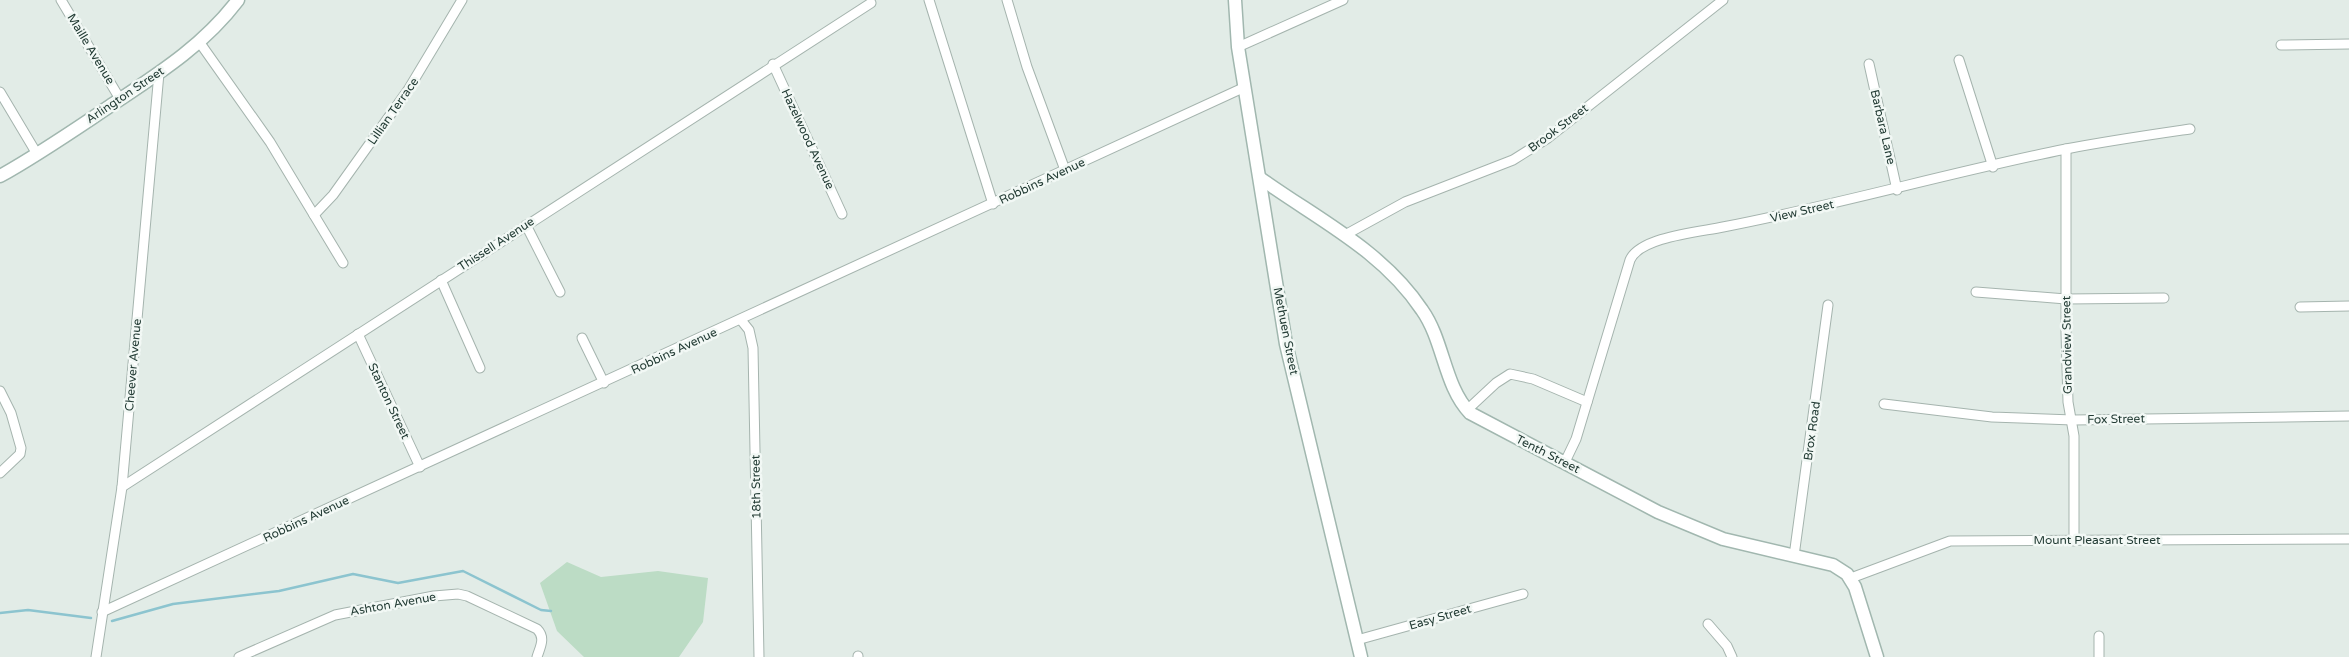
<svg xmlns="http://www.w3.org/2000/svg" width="2349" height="657" font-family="'Varela Round',sans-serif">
	<rect width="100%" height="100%" fill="#e2ece7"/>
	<!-- green -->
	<polygon fill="#bcdcc5" points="567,562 601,577 658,571 708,578 703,622 679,657 584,657 557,631 540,583"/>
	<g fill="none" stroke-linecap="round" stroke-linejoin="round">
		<!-- stream -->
		<g stroke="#8cc4cf" stroke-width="2.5">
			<polyline points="0,613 28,610 91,618"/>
			<polyline points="112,621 173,604 279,591 353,574 398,583 463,571 541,610 551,611"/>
		</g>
		<defs>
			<g id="street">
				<polyline points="61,0 120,99"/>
				<polyline points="929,0 993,204"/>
				<polyline points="1007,0 1027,67 1065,170"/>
				<polyline points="200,43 270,142 314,215 333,195 408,90 462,0"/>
				<polyline points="2281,45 2349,44"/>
				<polyline points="1238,47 1343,0"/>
				<polyline points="1959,60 1993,167"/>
				<polyline points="773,64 842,214"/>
				<polyline points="1869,64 1897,190"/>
				<polyline points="0,92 37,154"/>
				<polyline points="2066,149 2066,332 2068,402 2074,436 2074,541"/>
				<polyline points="314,215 343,263"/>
				<polyline points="526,225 560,292"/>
				<polyline points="1345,235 1405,202 1513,160 1548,138 1723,0"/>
				<polyline points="441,280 480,368"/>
				<polyline points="1976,292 2066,299 2164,298"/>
				<polyline points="2300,307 2349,306"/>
				<polyline points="741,320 749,330 753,348 759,657"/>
				<polyline points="358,334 420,467"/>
				<polyline points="582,338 604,383"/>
				<polyline points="0,391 11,413 21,448 20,454 0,473"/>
				<polyline points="1884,404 1992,417 2073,420 2349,416"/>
				<polyline points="1467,410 1496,383 1510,374 1533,379 1587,402"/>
				<path d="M1565,462L1576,439L1630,260C1640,237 1699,232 1723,227C1838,205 1951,172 2066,149C2107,141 2149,135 2190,129"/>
				<polyline points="122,487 871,3"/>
				<polyline points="1794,556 1828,305"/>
				<polyline points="1851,578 1950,541 2349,539"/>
				<polyline points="102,612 1245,87"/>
				<polyline points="1708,624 1727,646 1732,657"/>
				<polyline points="2099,636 2099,657"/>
				<polyline points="1357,640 1523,594"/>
				<polyline points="858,656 858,657"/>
				<polyline points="96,657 122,487 159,73"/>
				<path d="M239,657L335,615L434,596L458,594L467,596L537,629C546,638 540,647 537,657"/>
			</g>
			<g id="secondary">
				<polyline points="1235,0 1238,47 1286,344 1361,657"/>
				<path d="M0,176C38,155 74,130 110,106C158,74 203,46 238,0"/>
				<path d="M1260,178C1317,219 1382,250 1422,310C1444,341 1444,386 1470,413L1658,512L1723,539L1833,565L1847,574L1855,587L1877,657"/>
			</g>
		</defs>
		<!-- street casing -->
		<use href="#street" stroke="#a5b4ae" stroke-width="11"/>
		<!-- secondary casing -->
		<use href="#secondary" stroke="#a1b7af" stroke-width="15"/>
		<!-- street -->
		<use href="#street" stroke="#fff" stroke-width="9"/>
		<!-- secondary -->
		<use href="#secondary" stroke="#fff" stroke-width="12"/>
	</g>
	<g text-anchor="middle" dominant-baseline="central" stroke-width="5" stroke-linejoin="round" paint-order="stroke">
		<!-- street labels -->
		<g font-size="12" fill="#233c35" stroke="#f2f8f5">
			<text transform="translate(91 49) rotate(59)">Maille Avenue</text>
			<text transform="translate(125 95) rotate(-34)">Arlington Street</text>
			<text transform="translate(393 111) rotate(-55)">Lillian Terrace</text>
			<text transform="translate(1883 127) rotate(77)">Barbara Lane</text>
			<text transform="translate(1558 128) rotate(-37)">Brook Street</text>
			<text transform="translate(808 139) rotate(65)">Hazelwood Avenue</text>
			<text transform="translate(1042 181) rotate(-25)">Robbins Avenue</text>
			<text transform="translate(1802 211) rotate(-13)">View Street</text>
			<text transform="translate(496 244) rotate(-33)">Thissell Avenue</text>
			<text transform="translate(1286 331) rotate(79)">Methuen Street</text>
			<text transform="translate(2067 345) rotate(-91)">Grandview Street</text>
			<text transform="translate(674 351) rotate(-25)">Robbins Avenue</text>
			<text transform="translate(133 365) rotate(-85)">Cheever Avenue</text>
			<text transform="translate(389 401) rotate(65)">Stanton Street</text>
			<text transform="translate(2116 419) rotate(-1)">Fox Street</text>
			<text transform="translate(1812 431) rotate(-82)">Brox Road</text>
			<text transform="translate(1548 454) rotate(27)">Tenth Street</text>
			<text transform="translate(756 487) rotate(-91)">18th Street</text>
			<text transform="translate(306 519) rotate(-25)">Robbins Avenue</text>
			<text x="2097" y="540">Mount Pleasant Street</text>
			<text transform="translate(393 604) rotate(-10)">Ashton Avenue</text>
			<text transform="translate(1440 617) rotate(-16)">Easy Street</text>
		</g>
	</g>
</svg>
